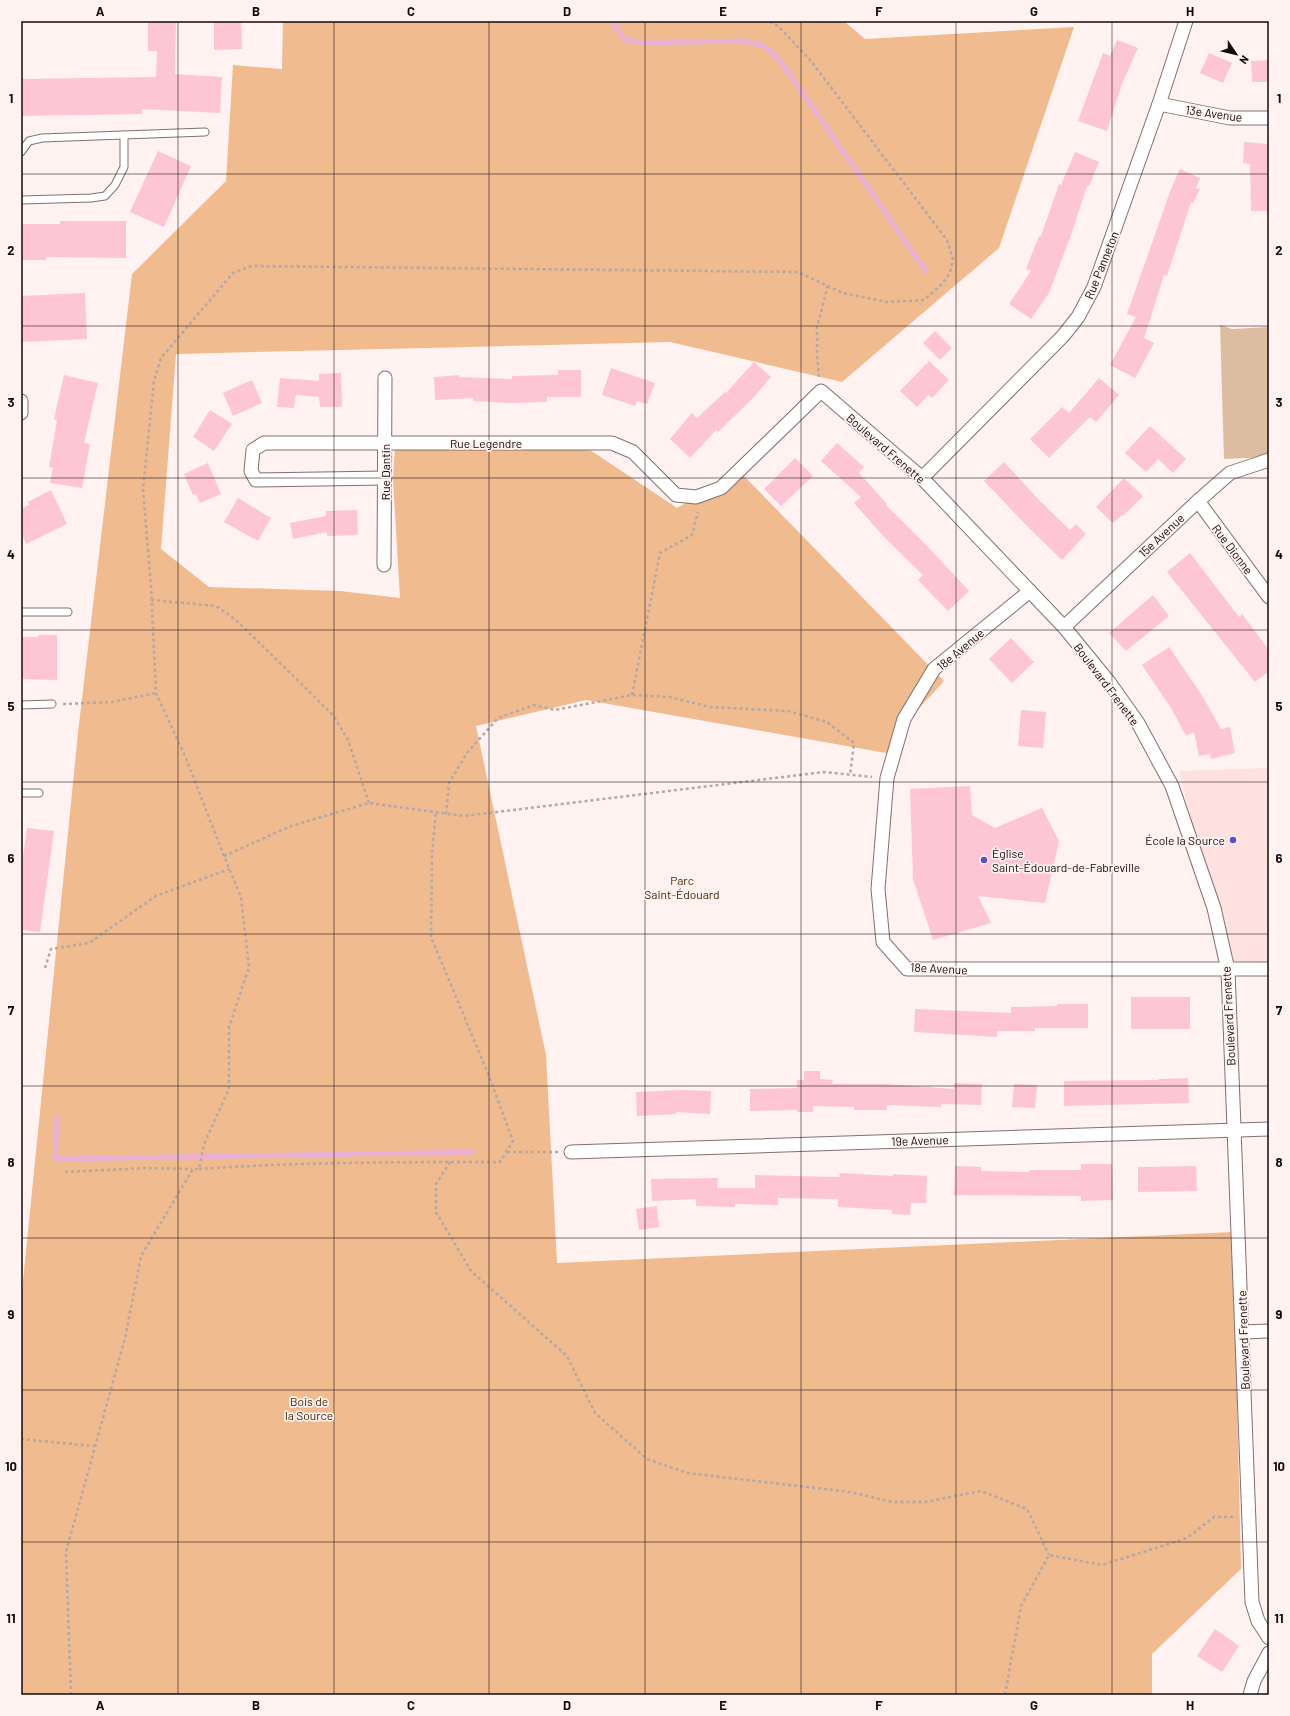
<svg xmlns="http://www.w3.org/2000/svg" width="1290" height="1716" font-family="Barlow,sans-serif">
	<rect width="100%" height="100%" fill="#fff2f1"/>
	<!-- built -->
	<polygon fill="#ffe1e0" points="1269,768 1269,970 1228,970 1179,771"/>
	<!-- green -->
	<polygon fill="#ddbda2" points="1220,325 1232,329 1269,327 1269,457 1224,459"/>
	<!-- forest -->
	<polygon fill="#efbb8f" points="283,21 844,21 865,39 1074,27 999,248 842,382 670,342 176,354 161,549 209,587 340,591 400,598 393,479 395,447 578,442 677,508 740,472 944,681 911,717 900,752 886,753 586,700 476,726 546,1055 557,1263 1233,1232 1241,1569 1152,1654 1152,1695 21,1695 21,1301 78,733 132,274 226,181 233,65 282,69"/>
	<g fill="none" stroke-linecap="round" stroke-linejoin="round">
		<!-- stream -->
		<g stroke="#e9b0d6" stroke-width="5">
			<polyline points="612,21 625,40 646,43 744,41 764,46 779,59 926,271"/>
			<polyline points="57,1118 55,1159 473,1152"/>
		</g>
	</g>
	<!-- building -->
	<g fill="#fdc5d5">
		<polygon points="148,21 176,21 175,74 222,77 220,113 142,109 142,114 21,116 21,79 156,77 157,51 148,51"/>
		<polygon points="214,21 241,21 242,49 214,50"/>
		<polygon points="1117,40 1138,48 1122,84 1107,131 1078,121 1103,53 1110,56"/>
		<polygon points="1209,53 1232,63 1223,83 1200,73"/>
		<polygon points="1269,60 1269,82 1252,82 1251,61"/>
		<polygon points="1244,142 1269,144 1269,211 1251,211 1250,164 1243,163"/>
		<polygon points="158,151 191,166 164,227 130,212"/>
		<polygon points="1075,152 1099,162 1089,186 1087,186 1071,235 1049,293 1031,319 1009,304 1031,271 1026,269 1039,236 1041,236 1059,184 1061,185"/>
		<polygon points="1180,169 1200,178 1196,188 1200,189 1193,203 1191,202 1167,276 1164,275 1144,338 1154,343 1135,378 1110,365 1136,317 1127,314 1171,189"/>
		<polygon points="60,221 126,221 126,258 46,257 46,260 21,260 21,224 60,224"/>
		<polygon points="85,293 87,339 21,342 21,296"/>
		<polygon points="935,331 952,348 940,360 923,343"/>
		<polygon points="929,361 949,380 932,398 928,395 917,407 900,391"/>
		<polygon points="754,362 771,377 753,398 718,432 716,430 690,458 670,439 692,413 697,418 725,392 726,393"/>
		<polygon points="611,368 655,383 647,404 637,401 635,406 602,395"/>
		<polygon points="558,370 581,370 581,397 547,397 547,402 512,403 473,401 473,398 435,400 434,377 459,375 459,377 512,379 512,376 558,375"/>
		<polygon points="341,373 342,407 320,407 319,397 296,395 294,408 277,407 280,378 319,381 319,374"/>
		<polygon points="64,375 98,383 84,443 90,444 82,488 50,483 53,468 49,467 57,420 54,419"/>
		<polygon points="1099,378 1119,395 1096,422 1090,417 1049,458 1030,439 1062,407 1069,413"/>
		<polygon points="252,380 262,403 233,416 223,393"/>
		<polygon points="210,410 232,424 214,451 193,437"/>
		<polygon points="1150,426 1186,459 1173,473 1158,459 1146,472 1125,453"/>
		<polygon points="837,443 864,467 859,473 887,504 886,505 928,547 969,591 948,611 918,580 923,575 885,538 854,503 861,497 821,461"/>
		<polygon points="795,458 813,476 781,506 764,489"/>
		<polygon points="1004,462 1039,500 1070,530 1076,524 1086,534 1062,560 1028,527 984,481"/>
		<polygon points="208,463 221,494 200,503 196,494 193,495 184,474"/>
		<polygon points="1124,478 1143,496 1123,516 1122,515 1113,523 1096,507"/>
		<polygon points="51,490 67,524 26,544 21,532 21,509 29,505 28,502"/>
		<polygon points="238,498 271,518 258,541 224,522"/>
		<polygon points="357,510 358,535 327,536 327,532 293,539 290,523 326,516 326,511"/>
		<polygon points="1190,553 1239,617 1242,614 1269,650 1269,671 1255,682 1167,572"/>
		<polygon points="1153,595 1169,616 1126,651 1109,633"/>
		<polygon points="38,635 57,635 57,680 21,679 21,637 38,637"/>
		<polygon points="1011,638 1034,662 1012,683 989,659"/>
		<polygon points="1169,647 1203,697 1221,729 1230,727 1235,753 1211,759 1210,754 1199,756 1194,732 1186,736 1171,708 1142,665"/>
		<polygon points="1021,710 1046,712 1043,748 1018,746"/>
		<polygon points="970,786 972,815 995,828 1042,808 1059,841 1045,903 978,896 991,923 933,940 913,879 910,789"/>
		<polygon points="27,828 54,831 40,932 21,930 21,870"/>
		<rect x="1131" y="997" width="59" height="32"/>
		<polygon points="1057,1004 1088,1004 1088,1028 1035,1028 1035,1031 997,1031 997,1037 914,1032 915,1009 1011,1013 1011,1007 1057,1006"/>
		<polygon points="804,1071 820,1071 820,1079 833,1080 832,1084 886,1084 954,1089 954,1083 982,1084 981,1105 941,1104 941,1107 887,1105 887,1110 854,1110 854,1107 813,1106 813,1112 797,1112 797,1110 750,1111 750,1089 797,1088 797,1080 804,1080"/>
		<polygon points="1188,1078 1189,1103 1064,1106 1064,1081 1158,1080 1158,1079"/>
		<polygon points="1014,1084 1037,1085 1035,1108 1012,1107"/>
		<polygon points="682,1090 711,1091 710,1114 676,1112 676,1114 637,1116 636,1092"/>
		<polygon points="1081,1164 1112,1164 1113,1200 1081,1201 1081,1196 954,1195 955,1166 981,1167 981,1171 1029,1172 1029,1170 1081,1170"/>
		<polygon points="1196,1166 1197,1191 1138,1192 1138,1167"/>
		<polygon points="840,1173 893,1176 893,1174 927,1176 926,1203 911,1203 910,1215 892,1214 892,1210 838,1207 838,1199 778,1198 778,1205 735,1204 735,1207 696,1206 696,1199 652,1201 651,1179 718,1178 717,1188 755,1188 755,1175 839,1177"/>
		<polygon points="657,1206 659,1227 639,1230 636,1209"/>
		<polygon points="1215,1629 1239,1646 1222,1672 1197,1656"/>
	</g>
	<g fill="none" stroke-linecap="round" stroke-linejoin="round">
		<defs>
			<g id="service">
				<polyline points="21,152 29,141 42,138 205,132"/>
				<polyline points="21,200 91,198 105,196 115,185 124,167 124,135"/>
				<polyline points="21,612 68,612"/>
				<polyline points="21,705 52,704"/>
				<polyline points="21,793 39,793"/>
			</g>
			<g id="minor">
				<polyline points="1159,104 1230,118 1269,118"/>
				<polyline points="21,401 21,413"/>
				<polyline points="385,478 256,480 251,471 253,450 264,443 612,443 633,452 676,495 696,497 721,488 821,391 922,478 1064,627 1109,682 1138,723 1172,786 1214,908 1228,970 1252,1602 1258,1621 1269,1638"/>
				<polyline points="922,478 1063,336 1078,317 1094,287 1159,104 1186,21"/>
				<polyline points="1198,501 1269,597"/>
				<polyline points="384,565 385,378"/>
				<polyline points="1030,591 934,669 904,719 887,778 878,889 883,942 907,969 1269,969"/>
				<polyline points="1064,627 1198,501 1230,473 1269,460"/>
				<polyline points="571,1152 1269,1129"/>
				<polyline points="1243,1332 1269,1331"/>
				<polyline points="1250,1695 1254,1681 1269,1653"/>
			</g>
		</defs>
		<!-- service casing -->
		<use href="#service" stroke="#82706f" stroke-width="9"/>
		<!-- minor casing -->
		<use href="#minor" stroke="#82706f" stroke-width="15"/>
		<!-- path -->
		<g stroke="#b4a8a8" stroke-width="2.5" stroke-dasharray="3 3" stroke-linecap="butt">
			<polyline points="819,377 817,354 817,327 828,285"/>
			<polyline points="151,600 216,606 236,620 333,715 348,740 369,803"/>
			<polyline points="632,695 660,553 692,535 698,512"/>
			<polyline points="63,704 112,702 156,693"/>
			<polyline points="446,814 449,783 467,753 498,718 534,705 555,710 632,695 669,697 710,707 788,711 827,722 854,743 850,775"/>
			<polyline points="224,856 185,756 156,693 151,587 143,489 154,381 161,358 233,273 252,266 798,272 843,293 887,302 924,300 941,285 950,273 953,259 947,240 811,61 778,26 768,21"/>
			<polyline points="45,968 51,949 89,943 156,896 229,869"/>
			<polyline points="507,1152 558,1152"/>
			<polyline points="450,1162 436,1184 436,1212 471,1271 567,1356 595,1413 647,1459 687,1473 850,1492 892,1502 925,1502 981,1491 1027,1509 1049,1555"/>
			<path d="M199,1169C299,1162 400,1162 500,1162L513,1141L489,1076L431,937L432,854L436,812"/>
			<polyline points="65,1172 146,1168 192,1169"/>
			<polyline points="21,1439 94,1446"/>
			<polyline points="71,1695 66,1552 125,1338 141,1256 193,1169 199,1169 204,1144 229,1089 229,1027 249,967 241,897 224,856 291,826 369,803 464,816 824,772 872,777"/>
			<polyline points="1005,1695 1021,1606 1049,1555 1102,1565 1187,1538 1214,1517 1235,1517"/>
		</g>
		<!-- service -->
		<use href="#service" stroke="#fff" stroke-width="7"/>
		<!-- minor -->
		<use href="#minor" stroke="#fff" stroke-width="13"/>
	</g>
	<!-- grid -->
	<path fill="none" stroke="#120b0b" stroke-width="1" stroke-opacity="0.55" d="M178,21V1695M334,21V1695M489,21V1695M645,21V1695M801,21V1695M956,21V1695M1112,21V1695M21,174H1269M21,326H1269M21,478H1269M21,630H1269M21,782H1269M21,934H1269M21,1086H1269M21,1238H1269M21,1390H1269M21,1542H1269"/>
	<!-- markers -->
	<g fill="#5254cb" stroke="#fff2f1" stroke-width="1.5">
		<circle cx="1233" cy="840" r="4"/>
		<circle cx="984" cy="860" r="4"/>
	</g>
	<g text-anchor="middle" dominant-baseline="central" stroke-width="3.5" stroke-linejoin="round" paint-order="stroke">
		<!-- street labels -->
		<g font-size="12" fill="#120b0b" stroke="#fff2f1">
			<text transform="translate(1214 113) rotate(8)">13e Avenue</text>
			<text transform="translate(1101 265) rotate(-68)">Rue Panneton</text>
			<text x="486" y="443">Rue Legendre</text>
			<text transform="translate(886 448) rotate(41)">Boulevard Frenette</text>
			<text transform="translate(385 472) rotate(-90)">Rue Dantin</text>
			<text transform="translate(1161 535) rotate(-43)">15e Avenue</text>
			<text transform="translate(1233 549) rotate(53)">Rue Dionne</text>
			<text transform="translate(960 649) rotate(-40)">18e Avenue</text>
			<text transform="translate(1107 684) rotate(53)">Boulevard Frenette</text>
			<text transform="translate(939 968) rotate(3)">18e Avenue</text>
			<text transform="translate(1228 1016) rotate(-93)">Boulevard Frenette</text>
			<text transform="translate(920 1140) rotate(-2)">19e Avenue</text>
			<text transform="translate(1243 1340) rotate(-92)">Boulevard Frenette</text>
		</g>
		<!-- poi labels -->
		<g font-size="12" fill="#120b0b" stroke="#fff2f1" text-anchor="end">
			<text x="1225" y="840">École la Source</text>
			<text x="992" y="853" text-anchor="start">Église<tspan x="992" dy="14">Saint-Édouard-de-Fabreville</tspan></text>
		</g>
		<!-- park labels -->
		<g font-size="12" fill="#422200" stroke="#fff2f1">
			<text x="682" y="880">Parc<tspan x="682" dy="14">Saint-Édouard</tspan></text>
			<text x="309" y="1401">Bois de<tspan x="309" dy="14">la Source</tspan></text>
		</g>
	</g>
	<!-- border -->
	<rect width="1290" height="1716" fill="none" stroke="#fff2f1" stroke-width="44"/>
	<!-- north arrow -->
	<g transform="translate(1236 54) rotate(125)" stroke="#fff2f1" stroke-width="3" paint-order="stroke">
	<path d="M0-3L7 15L0 10L-7 15Z" fill="#120b0b"/>
	<text y="-6" font-size="11" font-weight="bold" text-anchor="middle" fill="#120b0b">N</text>
	</g>
	<rect x="22" y="22" width="1246" height="1672" fill="none" stroke="#120b0b" stroke-width="1.5"/>
	<g font-size="13" text-anchor="middle" font-weight="bold" fill="#120b0b">
		<text x="100" y="16">A</text>
		<text x="256" y="16">B</text>
		<text x="411" y="16">C</text>
		<text x="567" y="16">D</text>
		<text x="723" y="16">E</text>
		<text x="879" y="16">F</text>
		<text x="1034" y="16">G</text>
		<text x="1190" y="16">H</text>
		<text x="11" y="103">1</text>
		<text x="1279" y="103">1</text>
		<text x="11" y="255">2</text>
		<text x="1279" y="255">2</text>
		<text x="11" y="407">3</text>
		<text x="1279" y="407">3</text>
		<text x="11" y="559">4</text>
		<text x="1279" y="559">4</text>
		<text x="11" y="711">5</text>
		<text x="1279" y="711">5</text>
		<text x="11" y="863">6</text>
		<text x="1279" y="863">6</text>
		<text x="11" y="1015">7</text>
		<text x="1279" y="1015">7</text>
		<text x="11" y="1167">8</text>
		<text x="1279" y="1167">8</text>
		<text x="11" y="1319">9</text>
		<text x="1279" y="1319">9</text>
		<text x="11" y="1471">10</text>
		<text x="1279" y="1471">10</text>
		<text x="11" y="1623">11</text>
		<text x="1279" y="1623">11</text>
		<text x="100" y="1710">A</text>
		<text x="256" y="1710">B</text>
		<text x="411" y="1710">C</text>
		<text x="567" y="1710">D</text>
		<text x="723" y="1710">E</text>
		<text x="879" y="1710">F</text>
		<text x="1034" y="1710">G</text>
		<text x="1190" y="1710">H</text>
	</g>
</svg>
